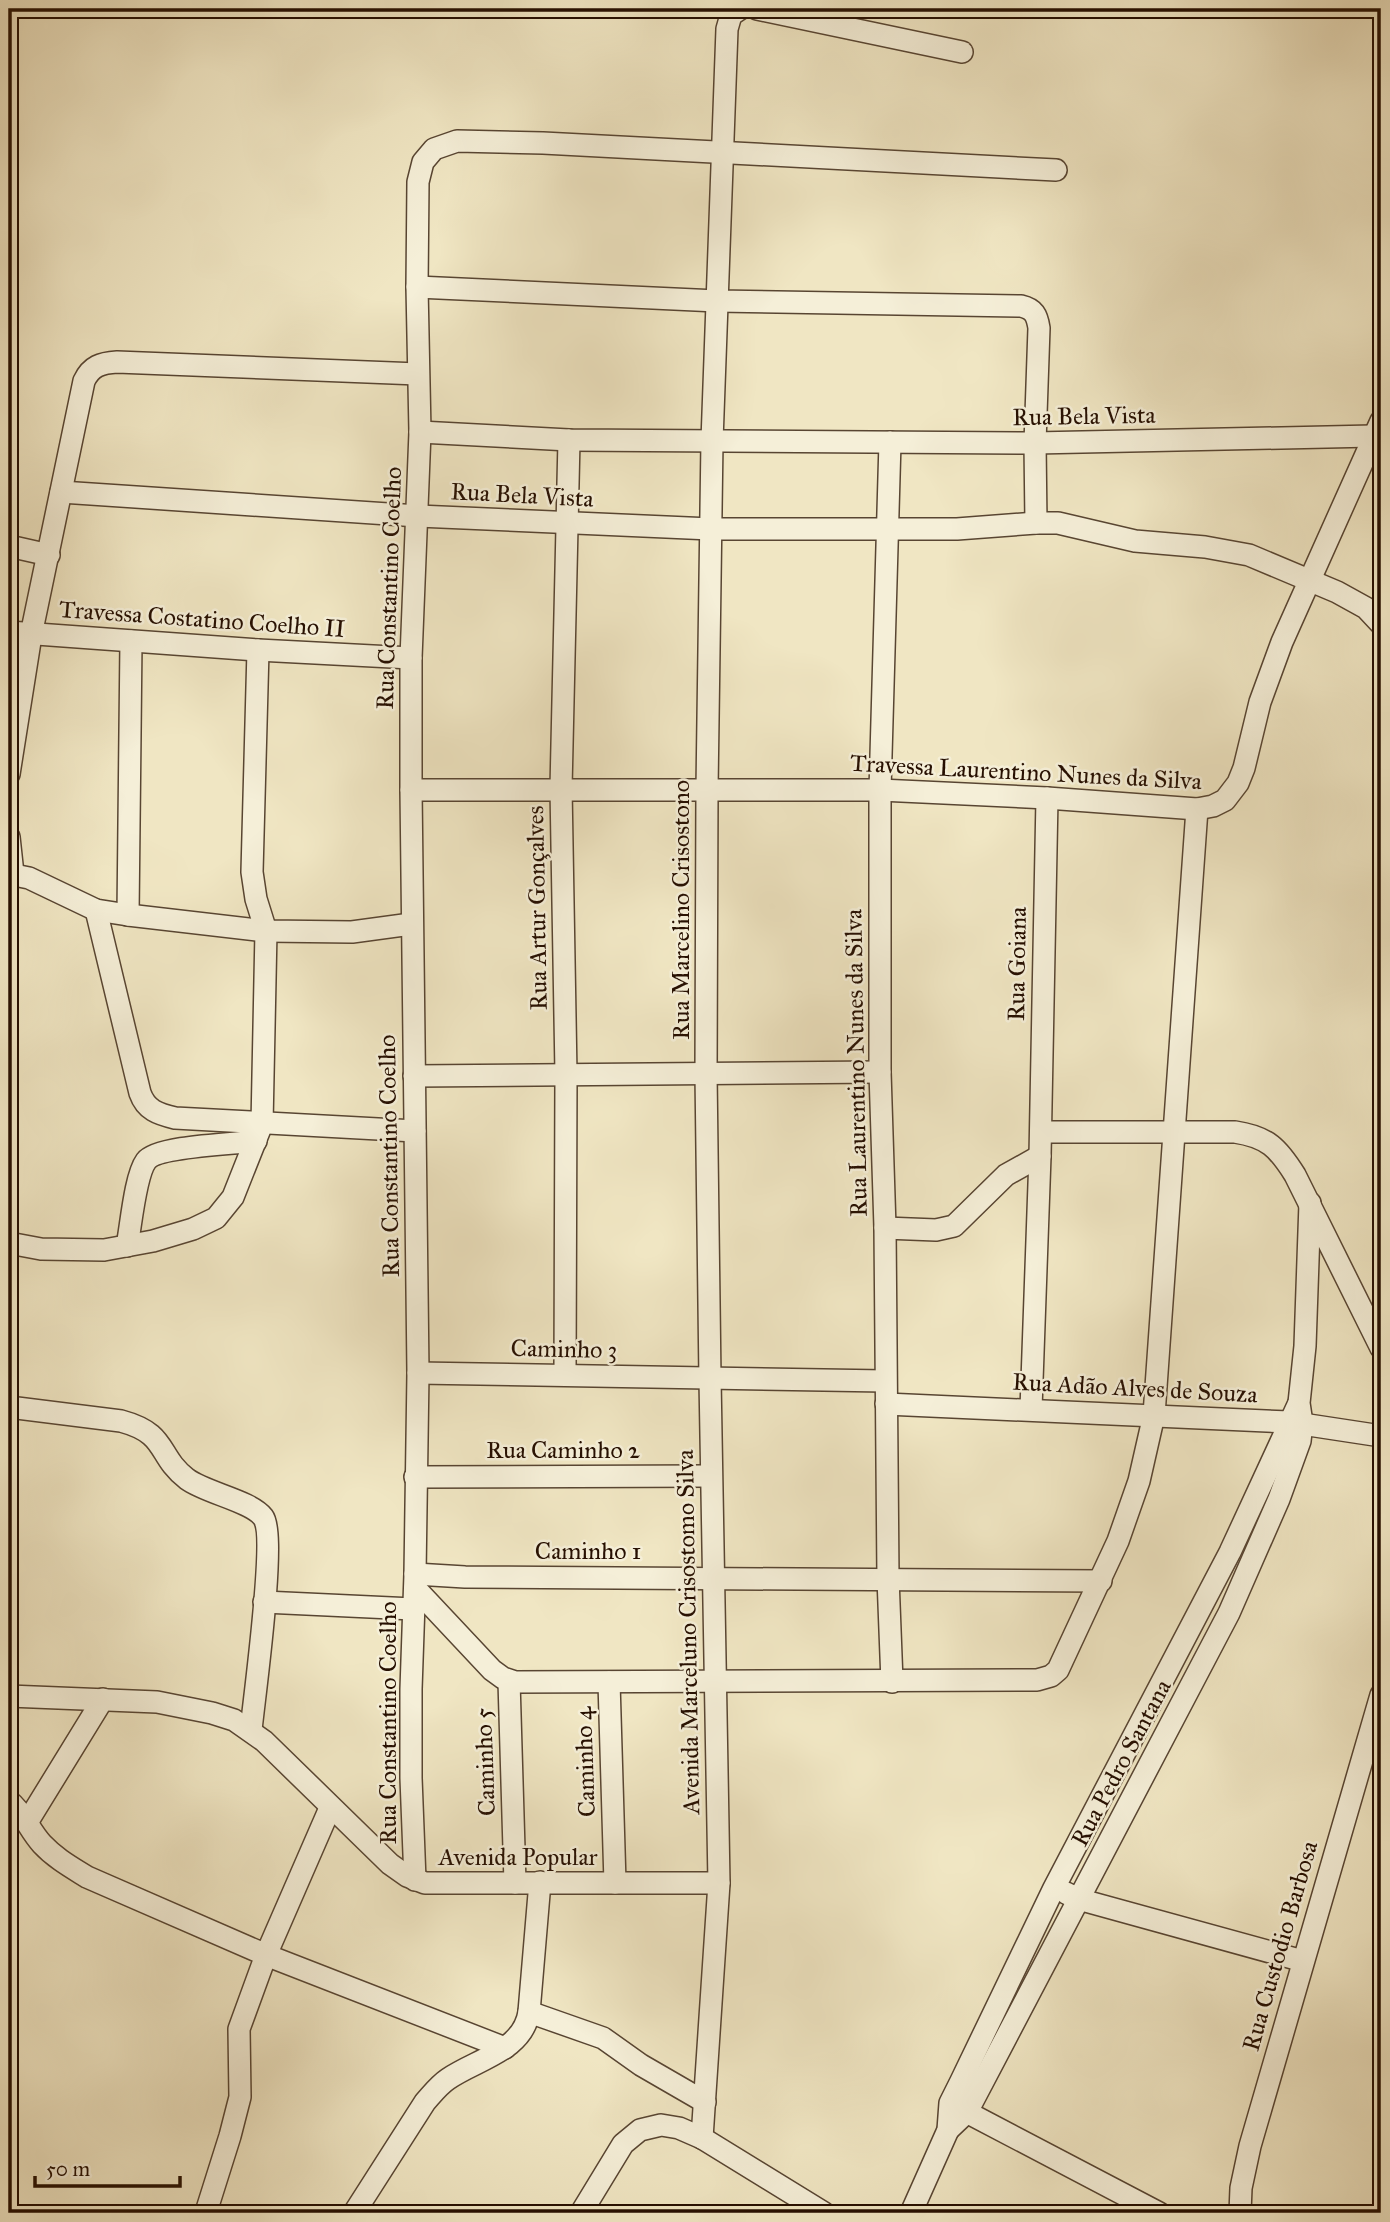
<svg xmlns="http://www.w3.org/2000/svg" width="1390" height="2222" font-family="'IM FELL Great Primer',serif">
	<rect width="100%" height="100%" fill="#f0e6c3"/>
	<filter id="stains"><feTurbulence type="fractalNoise" baseFrequency=".00286" numOctaves="4"/><feColorMatrix values="0 0 0 0 .2 0 0 0 0 .09 0 0 0 0 .02 0 0 0 .5 -.17"/></filter>
	<radialGradient id="worn" r=".72"><stop offset=".6" stop-color="#630" stop-opacity="0"/><stop offset="1" stop-color="#630" stop-opacity=".3"/></radialGradient>
	<g fill="none" stroke-linecap="round" stroke-linejoin="round">
		<defs>
			<g id="minor">
				<polyline points="757,9 962,52"/>
				<path d="M417,287L717,301L1021,306C1034,309 1037,315 1039,328L1035,443L1036,523"/>
				<polyline points="420,432 569,440 1035,443 1373,436"/>
				<polyline points="890,442 880,790 880,1072 885,1228 888,1578 892,1682"/>
				<polyline points="61,492 418,516 711,529 957,529 1036,523 1058,523 1135,541 1205,547 1249,555 1337,592 1366,608 1381,624"/>
				<polyline points="9,546 49,555"/>
				<polyline points="9,632 258,650 411,658"/>
				<path d="M9,774L31,635L84,381C91,366 101,363 117,362L418,374"/>
				<polyline points="411,790 880,790 1047,798 1197,809 1213,806 1225,800 1238,783 1244,768 1260,702 1282,642 1381,421"/>
				<polyline points="9,837 13,874"/>
				<polyline points="9,874 29,878 96,910 128,915 266,931 352,932 411,924"/>
				<path d="M96,910L140,1093C146,1110 158,1114 175,1118L415,1131"/>
				<polyline points="128,915 131,641"/>
				<polyline points="414,1076 880,1072"/>
				<path d="M1041,1132H1235C1268,1137 1278,1148 1295,1175L1381,1348"/>
				<polyline points="885,1228 936,1230 954,1226 1006,1175 1040,1156"/>
				<polyline points="9,1243 41,1249 104,1250 153,1241 193,1229 216,1218 233,1197 262,1124 266,931 256,899 252,872 258,650"/>
				<path d="M127,1246C131,1226 135,1176 146,1161C157,1146 235,1144 256,1141"/>
				<polyline points="418,1373 885,1381"/>
				<polyline points="565,1374 566,1074 561,788 569,440"/>
				<polyline points="886,1404 1289,1422 1381,1436"/>
				<path d="M9,1407L121,1421C169,1434 156,1455 187,1479C206,1493 251,1501 263,1517C277,1535 254,1699 251,1730"/>
				<polyline points="1031,1409 1040,1156 1047,798"/>
				<polyline points="415,1477 711,1476"/>
				<polyline points="415,1574 465,1577 1101,1581"/>
				<polyline points="415,1588 492,1670 503,1678 515,1682 1037,1680 1051,1676 1058,1670 1118,1541 1139,1481 1154,1415 1197,809"/>
				<polyline points="264,1602 413,1609"/>
				<polyline points="509,1681 515,1883"/>
				<polyline points="609,1682 615,1883"/>
				<polyline points="9,1696 157,1702 212,1713 234,1720 264,1741 390,1864 407,1876 425,1883 719,1883"/>
				<path d="M9,1801C24,1813 29,1830 42,1844C55,1858 71,1867 87,1877L266,1955L330,1808"/>
				<polyline points="28,1821 103,1699"/>
				<polyline points="415,1880 411,1778 411,1689 415,1574 418,1373 411,790 411,658 420,432 417,287 418,182 423,162 434,149 457,141 543,143 1056,170"/>
				<polyline points="1066,1893 1078,1899 1303,1961"/>
				<polyline points="529,2012 603,2038 641,2065 705,2102"/>
				<polyline points="955,2106 1159,2213"/>
				<polyline points="948,2130 967,2112 1229,1613 1279,1499 1300,1441 1302,1423 1299,1403 1305,1346 1310,1203"/>
				<polyline points="702,2138 719,1883 710,1379 706,1074 707,789 712,441 727,29 731,15 740,9"/>
				<polyline points="207,2209 230,2136 240,2097 239,2029 266,1955 505,2048"/>
				<path d="M354,2213L425,2102C433,2093 439,2085 448,2079C477,2059 523,2051 529,2012L540,1882"/>
				<polyline points="581,2213 623,2144 640,2130 661,2125 679,2128 702,2138 824,2213"/>
				<polyline points="911,2213 948,2130 950,2103 961,2081 1054,1888 1230,1552 1298,1405"/>
				<polyline points="1240,2213 1241,2188 1250,2146 1381,1695"/>
			</g>
		</defs>
		<!-- minor casing -->
		<use href="#minor" stroke="#584532" stroke-width="24"/>
		<!-- minor -->
		<use href="#minor" stroke="#f5efd8" stroke-width="21"/>
	</g>
	<g text-anchor="middle" dominant-baseline="central" stroke-width="5" stroke-linejoin="round" paint-order="stroke">
		<!-- street labels -->
		<g font-size="24" fill="#260f01" stroke="#f5efd8">
			<text transform="translate(1084 416) rotate(-1)">Rua Bela Vista</text>
			<text transform="translate(522 495) rotate(3)">Rua Bela Vista</text>
			<text transform="translate(389 588) rotate(-88)">Rua Constantino Coelho</text>
			<text transform="translate(202 619) rotate(4)">Travessa Costatino Coelho II</text>
			<text transform="translate(1026 772) rotate(3)">Travessa Laurentino Nunes da Silva</text>
			<text transform="translate(537 908) rotate(-91)">Rua Artur Gonçalves</text>
			<text transform="translate(681 910) rotate(-90)">Rua Marcelino Crisostono</text>
			<text transform="translate(1017 964) rotate(-89)">Rua Goiana</text>
			<text transform="translate(856 1063) rotate(-91)">Rua Laurentino Nunes da Silva</text>
			<text transform="translate(389 1156) rotate(-91)">Rua Constantino Coelho</text>
			<text transform="translate(564 1349) rotate(1)">Caminho 3</text>
			<text transform="translate(1135 1388) rotate(3)">Rua Adão Alves de Souza</text>
			<text x="563" y="1450">Rua Caminho 2</text>
			<text x="588" y="1551">Caminho 1</text>
			<text transform="translate(688 1632) rotate(-91)">Avenida Marceluno Crisostomo Silva</text>
			<text transform="translate(388 1723) rotate(-90)">Rua Constantino Coelho</text>
			<text transform="translate(485 1762) rotate(-92)">Caminho 5</text>
			<text transform="translate(585 1762) rotate(-92)">Caminho 4</text>
			<text transform="translate(1121 1763) rotate(-62)">Rua Pedro Santana</text>
			<text x="518" y="1857">Avenida Popular</text>
			<text transform="translate(1280 1946) rotate(-74)">Rua Custodio Barbosa</text>
		</g>
	</g>
	<!-- margin -->
	<rect width="1390" height="2222" fill="none" stroke="#f0e6c3" stroke-width="35"/>
	<rect x="10" y="10" width="1369" height="2201" fill="none" stroke="#260f01" stroke-width="3.5"/>
	<rect x="18" y="18" width="1355" height="2187" fill="none" stroke="#260f01" stroke-width="2"/>
	<!-- scale -->
	<path d="M35 2176v10h145v-10" fill="none" stroke="#260f01" stroke-width="3.5"/>
	<text x="46" y="2176" font-size="21" fill="#260f01" stroke="#f5efd8" stroke-width="5" paint-order="stroke">50 m</text>
	<rect width="100%" height="100%" filter="url(#stains)"/>
	<rect width="100%" height="100%" fill="url(#worn)"/>
</svg>
